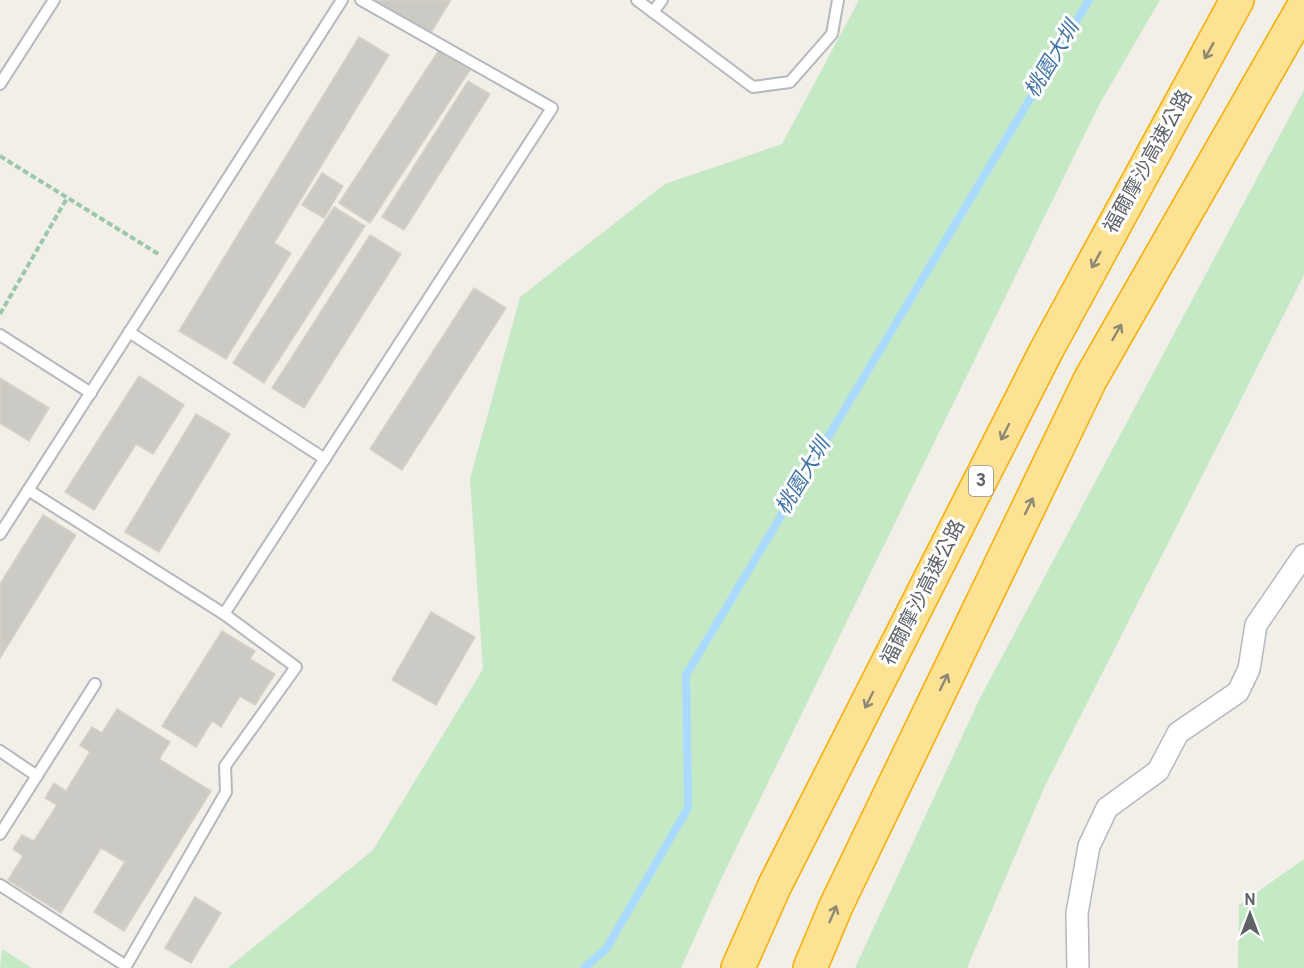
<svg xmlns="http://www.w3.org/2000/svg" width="1304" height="968" font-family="Overpass,'Noto Sans TC',sans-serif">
	<rect width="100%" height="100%" fill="#f1efe8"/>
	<!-- green -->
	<g fill="#c5e8c5">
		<polygon points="859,0 1160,0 1100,103 722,877 681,968 228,968 373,850 483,669 470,479 520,297 665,184 782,144"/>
		<polygon points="1304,90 1304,275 1044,788 967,968 855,968 979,700"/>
		<polygon points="1304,859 1304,968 1238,968 1239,905"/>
		<polygon points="2,949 32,968 0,968"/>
	</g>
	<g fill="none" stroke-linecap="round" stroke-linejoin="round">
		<!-- stream -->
		<polyline stroke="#aadaff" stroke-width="8" points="584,968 606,949 688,808 686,675 1089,0"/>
	</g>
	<!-- building -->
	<g fill="#cccac5" stroke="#d6d1c6" stroke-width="1.5">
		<polygon points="375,0 451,0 430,34"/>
		<polygon points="359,37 389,55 274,243 291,253 226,359 179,331"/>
		<polygon points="439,50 470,70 370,223 339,203"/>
		<polygon points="468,81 490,94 404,230 382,217"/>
		<polygon points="322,173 343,186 324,218 302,205"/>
		<polygon points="334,207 365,226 264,383 233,363"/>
		<polygon points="370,235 401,254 304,408 272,388"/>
		<polygon points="474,288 506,308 402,470 370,449"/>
		<polygon points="139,376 184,405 153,454 136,444 94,510 65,492"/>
		<polygon points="0,378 49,408 29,441 0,423"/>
		<polygon points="196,414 230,434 159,552 125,532"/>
		<polygon points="43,515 76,535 0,658 0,584"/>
		<polygon points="431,612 475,637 436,705 392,680"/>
		<polygon points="222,631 255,651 250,659 275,674 255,705 240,696 221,727 212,721 196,747 162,726"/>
		<polygon points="117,709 170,742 159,759 211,791 124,931 94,912 125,862 101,848 61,913 8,880 23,856 13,849 22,835 34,841 57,805 45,798 54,783 66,791 90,752 80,745 92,727 102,733"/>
		<polygon points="195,897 221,913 191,963 165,948"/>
	</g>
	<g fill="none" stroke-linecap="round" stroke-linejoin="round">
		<defs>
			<g id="lane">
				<polyline points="637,0 753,87 790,82 832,34 838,0"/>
				<polyline points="653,12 662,0"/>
				<polyline points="0,84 54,0"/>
				<polyline points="129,332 325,459"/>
				<polyline points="0,335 91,393"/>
				<polyline points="0,534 342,0"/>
				<polyline points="224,614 552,108 361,0"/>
				<polyline points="0,751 37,776"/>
				<polyline points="0,834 95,684"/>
				<polyline points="0,885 126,966 226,792 225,766 296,667 224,614 28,490"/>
			</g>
			<polyline id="street" points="1078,968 1077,913 1089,846 1107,808 1158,771 1178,733 1238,692 1249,669 1256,625 1304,555"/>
			<g id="highway">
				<polyline points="738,968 775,885 1046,351 1237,0"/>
				<polyline points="810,968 836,906 1090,380 1304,6"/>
			</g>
		</defs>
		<!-- lane casing -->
		<use href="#lane" stroke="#b5b8bc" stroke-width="14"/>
		<!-- street casing -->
		<use href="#street" stroke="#b5b8bc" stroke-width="24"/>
		<!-- highway casing -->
		<use href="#highway" stroke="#f9ab00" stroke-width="36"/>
		<!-- path -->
		<g stroke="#9cc7a9" stroke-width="4" stroke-dasharray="6 3" stroke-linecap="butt">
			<polyline points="0,156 160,255"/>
			<polyline points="0,314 67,198"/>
		</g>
		<!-- lane -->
		<use href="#lane" stroke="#fff" stroke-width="10"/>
		<!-- street -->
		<use href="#street" stroke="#fff" stroke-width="21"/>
		<!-- highway -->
		<use href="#highway" stroke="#fde293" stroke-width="33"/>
	</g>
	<!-- one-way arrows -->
	<defs><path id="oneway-shaft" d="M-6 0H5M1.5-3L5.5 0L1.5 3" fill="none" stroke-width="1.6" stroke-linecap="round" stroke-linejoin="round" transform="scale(1.5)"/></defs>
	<g stroke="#8e8975">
		<use href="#oneway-shaft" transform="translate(1209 51) rotate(119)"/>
		<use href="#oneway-shaft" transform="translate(1096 260) rotate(119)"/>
		<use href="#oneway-shaft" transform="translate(1117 332) rotate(-60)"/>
		<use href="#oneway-shaft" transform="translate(1005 432) rotate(117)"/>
		<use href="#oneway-shaft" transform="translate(1029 506) rotate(-64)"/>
		<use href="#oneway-shaft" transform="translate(944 682) rotate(-64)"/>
		<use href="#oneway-shaft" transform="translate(869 700) rotate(117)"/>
		<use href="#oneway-shaft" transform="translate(833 914) rotate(-67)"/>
	</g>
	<g text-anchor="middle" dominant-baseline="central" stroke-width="6" stroke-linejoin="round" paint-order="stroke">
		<!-- shield labels -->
		<rect fill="#fff" stroke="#8f9295" stroke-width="1.5" x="969" y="466" width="24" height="30" rx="4.5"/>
		<g font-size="18" font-weight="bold" fill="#5f6368">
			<text x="981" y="481">3</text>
		</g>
		<!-- street labels -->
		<g font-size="20" fill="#5f6368" stroke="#fff">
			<text transform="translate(1149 162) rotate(-61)">福爾摩沙高速公路</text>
			<text transform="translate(924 593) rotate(-63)">福爾摩沙高速公路</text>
		</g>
		<!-- water labels -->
		<g font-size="21" font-style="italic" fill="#4174aa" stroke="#fff">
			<text transform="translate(1053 60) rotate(-59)">桃園大圳</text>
			<text transform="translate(804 477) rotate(-59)">桃園大圳</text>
		</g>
	</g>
	<!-- north arrow -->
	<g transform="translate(1250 914)" stroke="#ffffff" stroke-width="4.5" paint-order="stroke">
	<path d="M0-4.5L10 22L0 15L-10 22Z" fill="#5f6368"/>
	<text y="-9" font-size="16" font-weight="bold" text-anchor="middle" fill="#5f6368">N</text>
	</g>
</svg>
